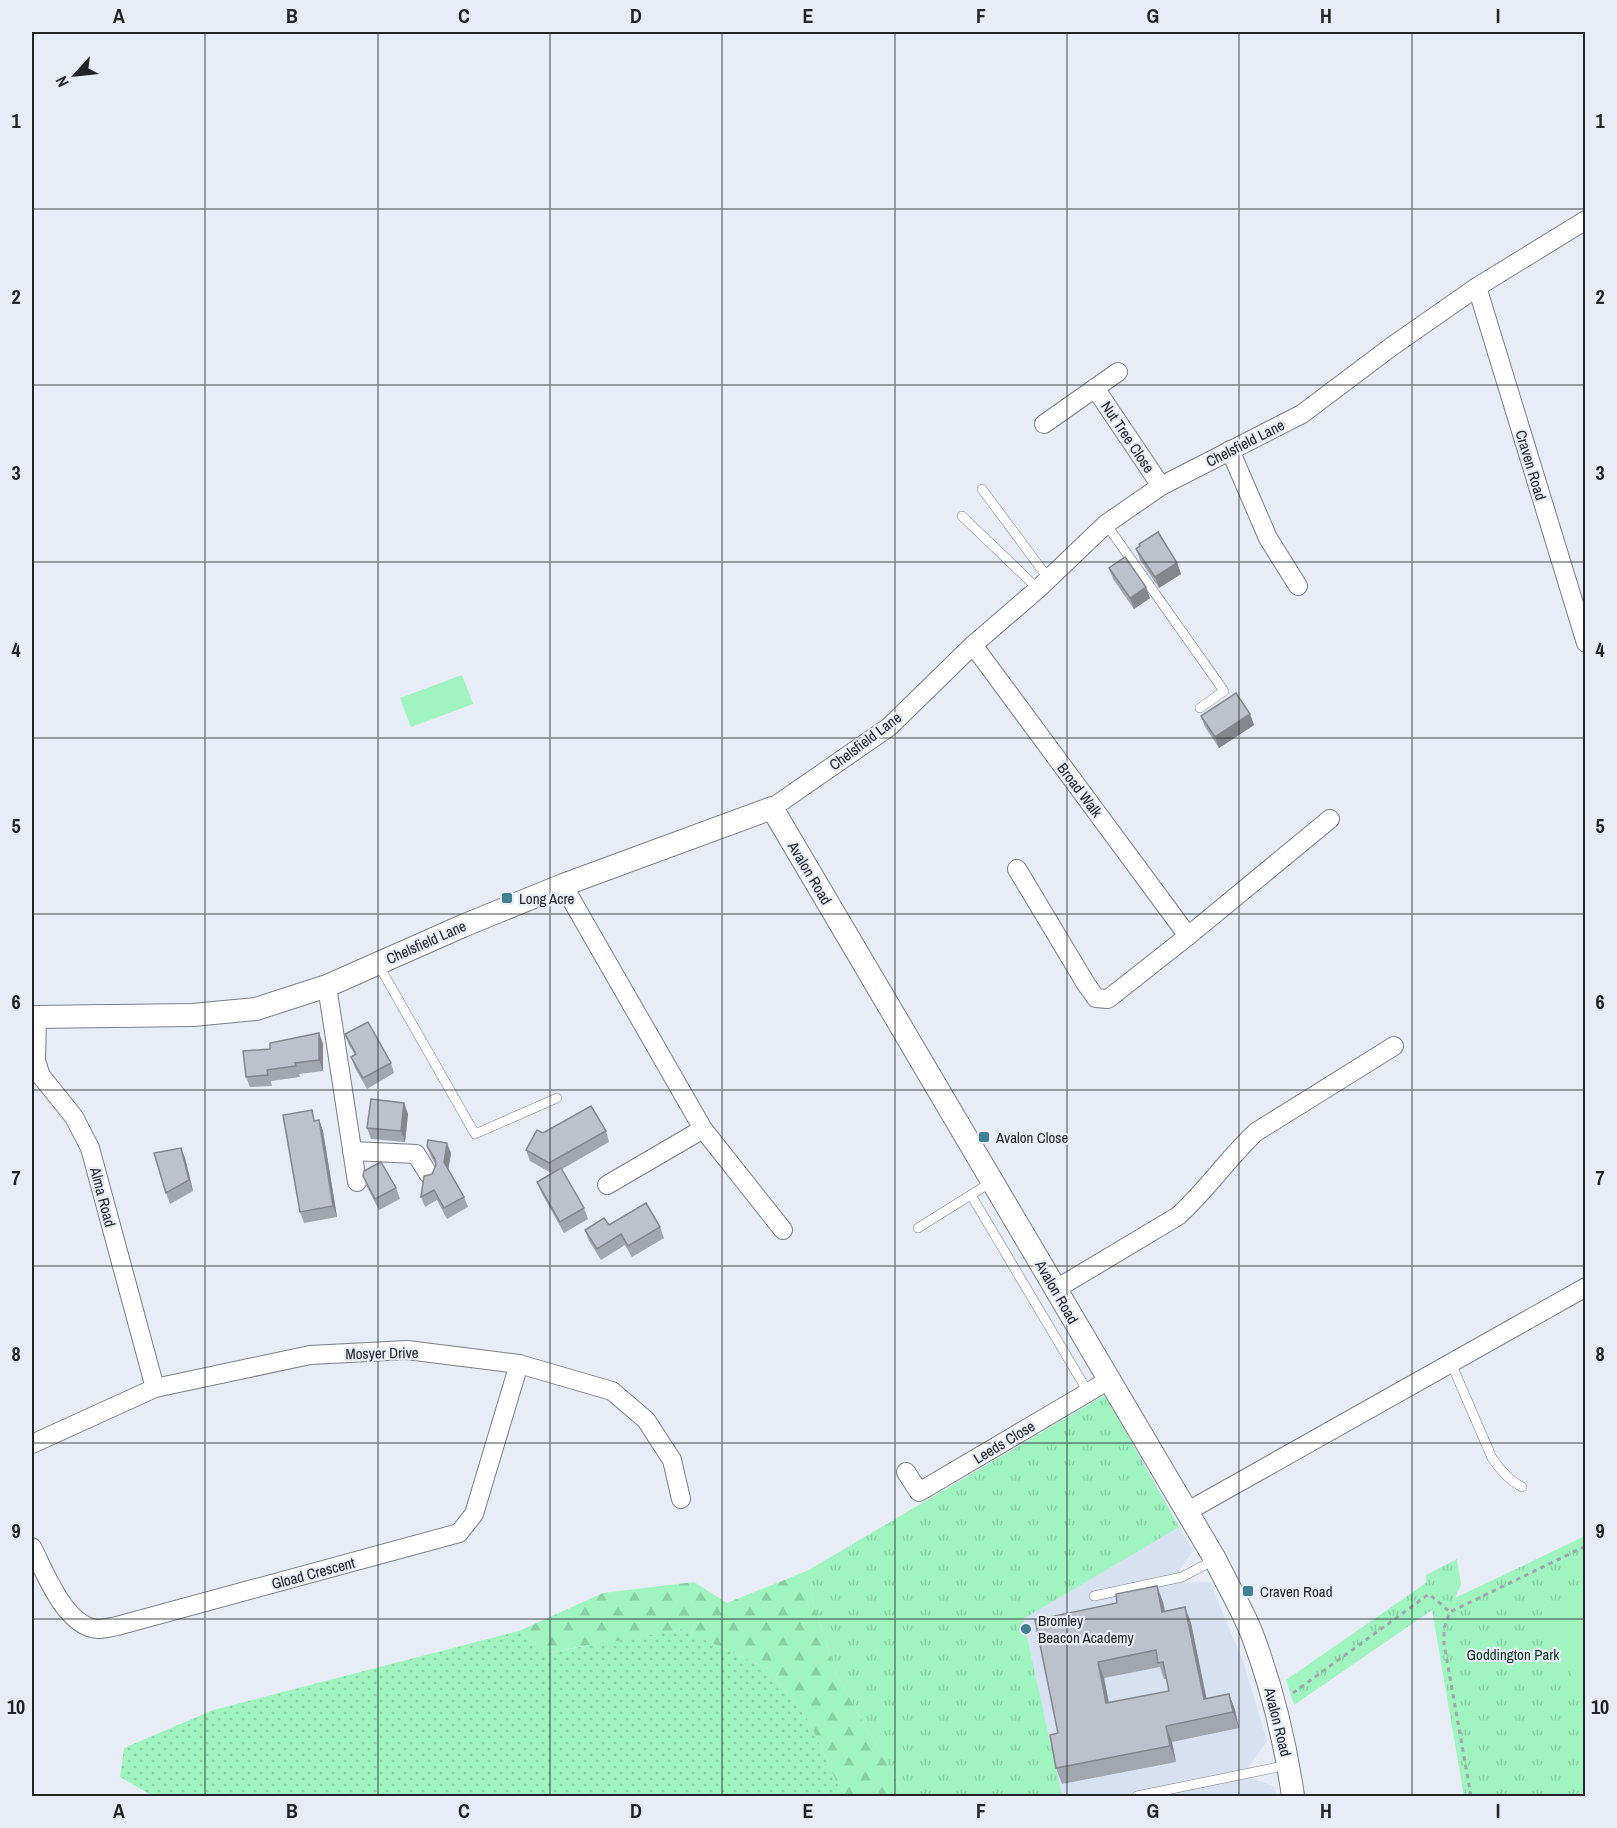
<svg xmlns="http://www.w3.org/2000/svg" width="1617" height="1828" font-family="'Archivo Narrow',sans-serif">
	<defs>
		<pattern id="grass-dots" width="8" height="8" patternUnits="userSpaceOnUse" patternTransform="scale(1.5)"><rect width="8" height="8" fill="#9ff4bf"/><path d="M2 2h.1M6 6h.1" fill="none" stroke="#89d1a4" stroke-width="1.8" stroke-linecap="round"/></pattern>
		<pattern id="forest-firs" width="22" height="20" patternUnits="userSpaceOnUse" patternTransform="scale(1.5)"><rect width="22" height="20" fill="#9ff4bf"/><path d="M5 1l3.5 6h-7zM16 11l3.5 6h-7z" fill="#89d1a4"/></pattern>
		<pattern id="park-tufts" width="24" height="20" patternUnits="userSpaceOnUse" patternTransform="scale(1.5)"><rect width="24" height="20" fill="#9ff4bf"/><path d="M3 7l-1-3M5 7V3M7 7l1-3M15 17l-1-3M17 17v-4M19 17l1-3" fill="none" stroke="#89d1a4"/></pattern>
	</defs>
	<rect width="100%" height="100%" fill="#e7ecf6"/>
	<!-- built -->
	<polygon fill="#d8e1f1" points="1105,1395 1193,1551 1179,1570 1185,1583 1210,1582 1244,1664 1267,1741 1249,1766 1252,1778 1275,1787 1276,1796 905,1796 809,1570"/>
	<!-- grass -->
	<path fill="url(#grass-dots)" d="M682,1629L768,1669L809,1721L843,1796H153L120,1777L124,1748L213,1710L519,1631L546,1654C591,1643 637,1638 682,1629Z"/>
	<!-- forest -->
	<polygon fill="url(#forest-firs)" points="809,1570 811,1595 836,1674 905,1796 843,1796 809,1721 768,1669 682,1629 630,1639 577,1647 546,1654 519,1631 603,1593 694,1582 727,1603"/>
	<!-- park -->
	<g fill="url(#park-tufts)">
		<polygon points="1105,1395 1179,1527 1023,1619 1062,1796 905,1796 836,1674 811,1595 809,1570"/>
		<polygon points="1585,1536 1585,1796 1464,1796 1432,1610 1294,1705 1286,1680 1426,1583 1426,1575 1457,1559 1461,1585 1455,1598"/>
	</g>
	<!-- pitch -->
	<g fill="#9ff4bf">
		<polygon points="462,675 473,704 411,727 400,698"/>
		<polygon points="1585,1589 1585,1706 1541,1610"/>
	</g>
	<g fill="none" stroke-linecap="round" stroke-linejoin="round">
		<defs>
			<g id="service">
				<polyline points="982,489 1048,578"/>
				<polyline points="962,516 1038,589"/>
				<polyline points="1106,524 1224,691 1200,708"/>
				<polyline points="378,964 475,1134 557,1098"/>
				<polyline points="971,1195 1088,1392"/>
				<polyline points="918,1228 993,1181"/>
				<path d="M1451,1363L1492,1458C1501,1471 1509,1480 1522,1487"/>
				<polyline points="1094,1596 1182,1577 1214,1560"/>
				<polyline points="1137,1796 1288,1765"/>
			</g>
			<g id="minor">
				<polyline points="1477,287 1586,643"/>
				<polyline points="1095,388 1161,486"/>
				<polyline points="1044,424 1118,372"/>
				<polyline points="1230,450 1268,538 1298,586"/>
				<polyline points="973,645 1188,936"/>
				<polyline points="772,808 889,727 973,645 1038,589 1106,524 1161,486 1302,414 1391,347 1477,287 1586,220"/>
				<polyline points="1017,869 1086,984 1096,998 1108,999 1188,936 1330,819"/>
				<polyline points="563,885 703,1129 783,1230"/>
				<polyline points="327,986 357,1182"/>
				<polyline points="37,1017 36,1061 41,1076 74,1117 90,1148 155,1388"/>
				<polyline points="352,1151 416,1154 429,1175"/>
				<polyline points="607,1185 703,1129"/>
				<path d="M1056,1289L1178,1216C1207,1190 1228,1158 1256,1132L1394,1046"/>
				<polyline points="32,1444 155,1388 310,1355 407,1350 519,1364 612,1391 646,1420 672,1460 681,1499"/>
				<polyline points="906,1472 919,1492 1109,1380"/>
				<polyline points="1188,1511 1586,1287"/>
				<path d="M32,1547C45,1572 65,1627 98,1629C104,1629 111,1627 117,1626L459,1533L474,1514L519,1364"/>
			</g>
			<path id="tertiary" d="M32,1017L193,1015L256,1009L327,986L465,925L563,885L772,808L1215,1559C1227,1584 1242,1609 1252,1634C1272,1687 1285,1741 1293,1796"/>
		</defs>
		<!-- service casing -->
		<use href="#service" stroke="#797e87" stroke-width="10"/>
		<!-- minor casing -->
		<use href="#minor" stroke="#797e87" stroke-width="20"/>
		<!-- tertiary casing -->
		<use href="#tertiary" stroke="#797e87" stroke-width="24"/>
		<!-- path -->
		<g stroke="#a3a7af" stroke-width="3" stroke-dasharray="4.5 4.5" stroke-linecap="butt">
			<polyline points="1293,1693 1429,1594 1450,1612"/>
			<polyline points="1471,1796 1444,1644 1444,1628 1450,1612 1586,1546"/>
		</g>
		<!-- service -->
		<use href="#service" stroke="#fff" stroke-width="9"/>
		<!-- minor -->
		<use href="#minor" stroke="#fff" stroke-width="18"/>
		<!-- tertiary -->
		<use href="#tertiary" stroke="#fff" stroke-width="22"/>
	</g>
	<!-- wall -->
	<g fill="#a2a6af" fill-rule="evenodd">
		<polygon points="1136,549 1177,563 1181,574 1159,588 1140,560"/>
		<polygon points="1109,568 1150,598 1134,609 1113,579"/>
		<polygon points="1250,714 1254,725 1219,748 1205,727 1201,716"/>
		<polygon points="319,1033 323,1044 323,1071 299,1074 300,1077 271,1081 272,1086 250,1087 246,1077 270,1049"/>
		<polygon points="345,1034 391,1063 394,1073 367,1089 355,1068 351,1057 355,1055 349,1045"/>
		<polygon points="404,1103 408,1114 405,1142 371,1139 367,1128"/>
		<polygon points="316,1120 319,1120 323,1131 337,1217 304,1223 300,1212"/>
		<polygon points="606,1131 609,1142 562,1169 584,1208 588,1219 564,1233 541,1192 537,1182 551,1173 530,1161 526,1150 543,1133"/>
		<polygon points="427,1146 451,1153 448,1170 464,1197 468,1207 447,1219 437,1200 425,1207 421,1197 436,1165 431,1157"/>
		<polygon points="185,1158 193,1191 170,1204 166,1193"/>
		<polygon points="363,1176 396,1188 400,1199 379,1210 367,1187"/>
		<polygon points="609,1225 660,1227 664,1238 632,1257 625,1245 601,1260 589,1241 585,1230"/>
		<path d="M1157,1586L1163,1602L1165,1611L1185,1607L1191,1623L1206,1699L1229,1694L1235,1710L1239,1728L1172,1742L1176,1762L1062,1784L1056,1768L1058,1733L1117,1603ZM1160,1667L1164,1679H1167L1169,1691L1109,1703L1104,1678Z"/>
	</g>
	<!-- shaded-wall -->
	<g fill="#84878e">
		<polygon points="1177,563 1181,574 1159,588 1155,577"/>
		<polygon points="1146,587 1150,598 1134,609 1130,598"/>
		<polygon points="1250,714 1254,725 1219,748 1215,737"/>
		<polygon points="319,1033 323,1044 323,1071 319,1060"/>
		<polygon points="404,1103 408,1114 405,1142 401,1131"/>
		<polygon points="319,1120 323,1131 337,1217 333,1206"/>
		<polygon points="447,1143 451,1153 448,1172 444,1162"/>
		<polygon points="181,1148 185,1158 193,1191 189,1180"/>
		<polygon points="1157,1586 1163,1602 1168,1628 1162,1612"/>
		<polygon points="1185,1607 1191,1623 1210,1715 1204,1699"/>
		<polygon points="1098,1662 1104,1678 1112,1720 1106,1703"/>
		<polygon points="1229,1694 1235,1710 1239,1728 1233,1712"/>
		<polygon points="1166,1726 1172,1742 1176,1762 1170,1746"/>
	</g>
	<!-- building -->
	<g fill="#bcc1cb" stroke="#84878e" stroke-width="1.5" fill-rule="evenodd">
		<polygon points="1158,532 1177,563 1155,577 1136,549 1140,546 1139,544"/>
		<polygon points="1125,557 1146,587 1130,598 1109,568"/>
		<polygon points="1236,693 1250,714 1215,737 1201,716"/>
		<polygon points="368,1022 391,1063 363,1078 351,1057 356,1054 345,1034"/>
		<polygon points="319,1033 319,1060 295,1063 296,1066 267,1070 268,1075 246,1077 243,1051 270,1049 270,1043"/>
		<polygon points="371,1099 404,1103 401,1131 367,1128"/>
		<polygon points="591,1106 606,1131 549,1163 526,1150 537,1130 543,1133"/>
		<polygon points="312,1110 314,1121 319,1120 333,1206 300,1212 283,1115"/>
		<polygon points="428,1140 447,1143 444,1162 464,1197 444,1208 434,1190 421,1197 424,1176 432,1174 436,1165 435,1159 427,1146"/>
		<polygon points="181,1148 189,1180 166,1193 154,1153"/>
		<polygon points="381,1162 396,1188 375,1199 363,1176 364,1171"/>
		<polygon points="561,1168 584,1208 560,1222 537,1182"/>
		<polygon points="646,1203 660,1227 628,1246 621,1234 597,1249 585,1230 604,1218 609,1225"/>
		<path d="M1157,1586L1162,1612L1185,1607L1204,1699L1229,1694L1233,1712L1166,1726L1170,1746L1056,1768L1050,1735L1058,1733L1035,1620L1117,1603L1116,1594ZM1156,1650L1158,1663L1163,1662L1169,1691L1106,1703L1098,1662Z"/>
	</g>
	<!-- grid -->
	<path fill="none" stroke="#222428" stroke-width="1.5" stroke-opacity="0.55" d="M205,32V1796M378,32V1796M550,32V1796M722,32V1796M895,32V1796M1067,32V1796M1239,32V1796M1412,32V1796M32,209H1586M32,385H1586M32,562H1586M32,738H1586M32,914H1586M32,1090H1586M32,1266H1586M32,1443H1586M32,1619H1586"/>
	<!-- markers -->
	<g fill="#3f8092" stroke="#e7ecf6" stroke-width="2">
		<rect x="501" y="892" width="12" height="12" rx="3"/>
		<rect x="978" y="1131" width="12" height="12" rx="3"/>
		<rect x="1242" y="1585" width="12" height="12" rx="3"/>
		<circle cx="1026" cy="1629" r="6"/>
	</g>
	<g text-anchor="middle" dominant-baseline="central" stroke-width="4.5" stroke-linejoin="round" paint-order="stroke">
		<!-- street labels -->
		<g font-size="15" fill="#222428" stroke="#e7ecf6">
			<text transform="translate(1128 437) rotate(56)">Nut Tree Close</text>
			<text transform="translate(1245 443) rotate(-27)">Chelsfield Lane</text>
			<text transform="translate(1531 465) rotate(73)">Craven Road</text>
			<text transform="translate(865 741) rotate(-37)">Chelsfield Lane</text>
			<text transform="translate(1080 790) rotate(53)">Broad Walk</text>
			<text transform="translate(810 873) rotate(59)">Avalon Road</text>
			<text transform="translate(426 942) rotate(-24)">Chelsfield Lane</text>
			<text transform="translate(103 1197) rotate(75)">Alma Road</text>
			<text transform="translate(1057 1292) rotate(60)">Avalon Road</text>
			<text transform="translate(382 1353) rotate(-1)">Mosyer Drive</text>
			<text transform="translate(1004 1442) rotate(-31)">Leeds Close</text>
			<text transform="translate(313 1573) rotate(-15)">Gload Crescent</text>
			<text transform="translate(1278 1722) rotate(76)">Avalon Road</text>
		</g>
		<!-- poi labels -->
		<g font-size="15" fill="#222428" stroke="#e7ecf6" text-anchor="start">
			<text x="519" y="898">Long Acre</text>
			<text x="996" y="1137">Avalon Close</text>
			<text x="1260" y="1591">Craven Road</text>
			<text x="1038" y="1620">Bromley<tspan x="1038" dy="17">Beacon Academy</tspan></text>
		</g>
		<!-- park labels -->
		<g font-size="15" fill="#05331c" stroke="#e7ecf6">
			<text x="1513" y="1654">Goddington Park</text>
		</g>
	</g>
	<!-- border -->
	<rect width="1617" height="1828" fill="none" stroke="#e7ecf6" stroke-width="66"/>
	<!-- north arrow -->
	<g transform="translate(75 75) rotate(243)" stroke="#e7ecf6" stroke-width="4.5" paint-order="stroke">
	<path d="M0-4.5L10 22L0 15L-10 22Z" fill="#222428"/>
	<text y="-9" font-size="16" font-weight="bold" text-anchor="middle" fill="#222428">N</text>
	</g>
	<rect x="33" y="33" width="1551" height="1762" fill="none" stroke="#222428" stroke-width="2"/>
	<g font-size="20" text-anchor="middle" font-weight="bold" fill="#222428">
		<text x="119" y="23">A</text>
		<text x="292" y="23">B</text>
		<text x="464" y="23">C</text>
		<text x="636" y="23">D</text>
		<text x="808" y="23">E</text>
		<text x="981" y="23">F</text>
		<text x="1153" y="23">G</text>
		<text x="1326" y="23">H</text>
		<text x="1498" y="23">I</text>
		<text x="16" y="128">1</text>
		<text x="1600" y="128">1</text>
		<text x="16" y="304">2</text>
		<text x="1600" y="304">2</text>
		<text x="16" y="480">3</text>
		<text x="1600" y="480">3</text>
		<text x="16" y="657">4</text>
		<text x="1600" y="657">4</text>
		<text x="16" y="833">5</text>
		<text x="1600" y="833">5</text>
		<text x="16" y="1009">6</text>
		<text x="1600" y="1009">6</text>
		<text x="16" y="1185">7</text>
		<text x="1600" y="1185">7</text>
		<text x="16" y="1361">8</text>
		<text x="1600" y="1361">8</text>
		<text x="16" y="1538">9</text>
		<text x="1600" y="1538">9</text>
		<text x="16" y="1714">10</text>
		<text x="1600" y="1714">10</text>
		<text x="119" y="1818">A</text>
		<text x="292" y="1818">B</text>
		<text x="464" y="1818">C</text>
		<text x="636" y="1818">D</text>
		<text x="808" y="1818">E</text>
		<text x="981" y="1818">F</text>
		<text x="1153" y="1818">G</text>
		<text x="1326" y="1818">H</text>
		<text x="1498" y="1818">I</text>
	</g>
</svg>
